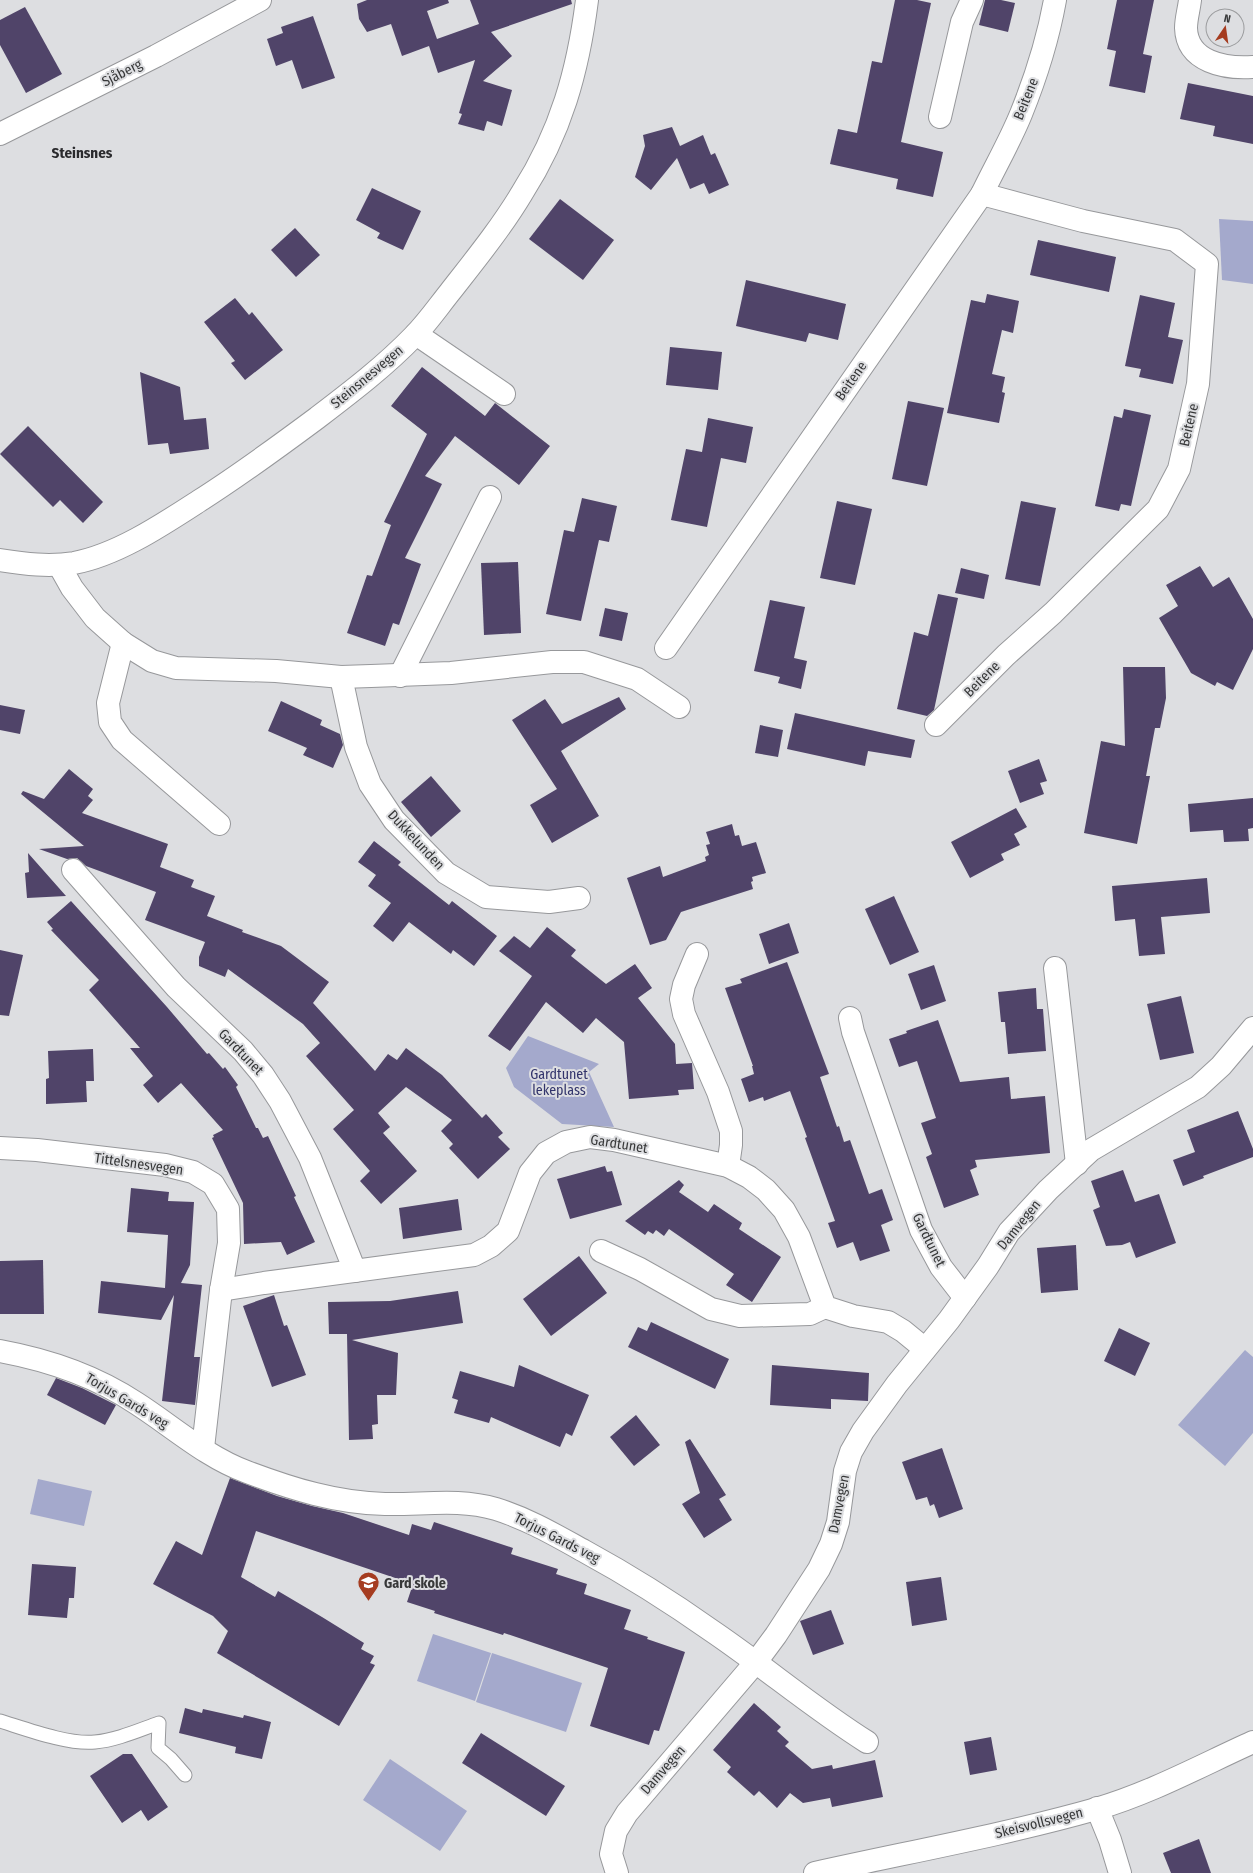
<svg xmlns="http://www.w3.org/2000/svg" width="1253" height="1873" font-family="'Fira Sans Condensed',sans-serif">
	<rect width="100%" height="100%" fill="#dddee1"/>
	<!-- green -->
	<g fill="#a4a9cc">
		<polygon points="1219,219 1253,221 1253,284 1222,280"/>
		<polygon points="528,1036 599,1064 589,1072 614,1127 562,1124 514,1087 506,1068"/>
		<polygon points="1245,1350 1253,1357 1253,1433 1225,1466 1178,1425"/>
		<polygon points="38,1479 92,1491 84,1526 30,1514"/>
		<polygon points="433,1634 491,1653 475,1701 417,1681"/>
		<polygon points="492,1653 582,1683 566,1732 476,1702"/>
		<polygon points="390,1759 467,1811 440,1851 363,1800"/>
	</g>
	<!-- building -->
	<g fill="#504469">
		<polygon points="367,0 448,0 449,3 427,11 437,39 479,24 470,0 571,0 572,4 491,32 512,56 483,81 512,90 502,126 487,121 484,131 458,124 462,114 459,113 475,60 438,73 429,46 402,56 391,24 367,32 359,19 357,4"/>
		<polygon points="895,0 917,0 931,3 901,142 943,152 933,197 896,189 898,179 830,164 838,129 857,133 872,61 882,63"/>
		<polygon points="985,0 1001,0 1015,3 1008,32 979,25"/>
		<polygon points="1117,0 1154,0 1143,54 1152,56 1145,93 1109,86 1116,51 1107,49"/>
		<polygon points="25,7 62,74 26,93 0,45 0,20"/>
		<polygon points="313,16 335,78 302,89 292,60 276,66 267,39 283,33 281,27"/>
		<polygon points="1188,83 1253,96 1253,144 1213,136 1215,126 1180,119"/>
		<polygon points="672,127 680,146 703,135 711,155 715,153 729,185 709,194 704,183 690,189 677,158 651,190 635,177 645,146 643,135"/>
		<polygon points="372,188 421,211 403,250 377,238 380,233 356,220"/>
		<polygon points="560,199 614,240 583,280 529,239"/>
		<polygon points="295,228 320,255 296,277 271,250"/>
		<polygon points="1038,240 1116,257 1109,292 1030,275"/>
		<polygon points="746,280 846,304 838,340 809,333 806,342 736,326"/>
		<polygon points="987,294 1019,301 1013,333 1002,330 992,374 1005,377 1002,392 1005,393 999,423 947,413 971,300 985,303"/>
		<polygon points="1140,295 1175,303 1168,337 1183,340 1173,384 1139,377 1141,369 1125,366"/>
		<polygon points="235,298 249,315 252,312 283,350 245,380 231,363 235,361 204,322"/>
		<polygon points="670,347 722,352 718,390 666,385"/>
		<polygon points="422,367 485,416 495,403 550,446 519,485 455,436 425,476 442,484 405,558 421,564 399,625 393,623 385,646 347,633 367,575 372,576 391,525 384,522 427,434 391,406"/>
		<polygon points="140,372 180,387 184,420 206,418 209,449 170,454 168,443 148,445"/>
		<polygon points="908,401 944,408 927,486 892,479"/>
		<polygon points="1124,409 1151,415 1131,506 1121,504 1119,511 1095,506 1114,416 1122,418"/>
		<polygon points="708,418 753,427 746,463 721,458 707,527 671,520 686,449 702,452"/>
		<polygon points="28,426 103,502 83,523 60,500 53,507 0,454"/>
		<polygon points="582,498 617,506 609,542 599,540 581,621 546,614 564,530 574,532"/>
		<polygon points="837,501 872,509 855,585 820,578"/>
		<polygon points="1021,501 1056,508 1040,586 1005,579"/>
		<polygon points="518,562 521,633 484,635 481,563"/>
		<polygon points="1200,566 1213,587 1229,577 1253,619 1253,649 1233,690 1217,682 1215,686 1191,673 1159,618 1178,606 1166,585"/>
		<polygon points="961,568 989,575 984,599 955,593"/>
		<polygon points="938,594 958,598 934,710 927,716 897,709 914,632 928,636"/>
		<polygon points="770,600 805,607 794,658 807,661 801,689 778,683 780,677 754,671"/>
		<polygon points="605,608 628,613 622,641 599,636"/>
		<polygon points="1123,667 1165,667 1166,698 1160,728 1155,728 1146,776 1150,776 1137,844 1084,833 1101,741 1125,746"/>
		<polygon points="619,697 626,709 561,751 599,816 552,843 530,805 557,789 512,720 545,699 562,724"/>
		<polygon points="281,701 322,720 320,725 340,734 343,745 333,768 303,755 307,748 268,731"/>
		<polygon points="0,705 25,710 20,734 0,730"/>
		<polygon points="795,713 915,740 911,758 868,751 865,766 787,749"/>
		<polygon points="760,725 783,730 778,757 755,753"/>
		<polygon points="1039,759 1047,781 1040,783 1044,794 1020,803 1008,771"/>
		<polygon points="69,769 93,789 88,796 93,800 82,813 168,844 160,867 194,880 191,887 215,896 207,916 243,930 242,932 281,946 329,982 313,1003 375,1071 388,1054 397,1060 406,1048 442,1075 482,1118 486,1114 503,1133 498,1137 510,1149 478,1179 449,1148 453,1144 441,1131 452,1120 406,1087 378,1113 390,1127 383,1133 417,1171 381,1204 360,1181 370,1171 333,1129 354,1110 306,1056 320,1043 303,1024 228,969 225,977 199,966 199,957 205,942 145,920 156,892 86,866 77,858 67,859 39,849 84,846 21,794 23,791 44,799"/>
		<polygon points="431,776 461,811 431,837 401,802"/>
		<polygon points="1253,798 1253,828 1248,829 1249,841 1224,842 1223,830 1190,832 1188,804"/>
		<polygon points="1016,808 1027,827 1014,834 1020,845 1001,854 1004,860 970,878 951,842"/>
		<polygon points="732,824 735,836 739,835 742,846 756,842 766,873 752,877 753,881 751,882 753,889 681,912 666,940 650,945 627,878 660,866 663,877 706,861 705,857 709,855 706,845 710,844 706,832"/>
		<polygon points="374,841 401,862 398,865 449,905 452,901 497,936 474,966 453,950 451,954 409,922 393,942 373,926 391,903 368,886 376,875 358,862"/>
		<polygon points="28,853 66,896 27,898 25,873 29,872"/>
		<polygon points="1207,878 1210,913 1161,917 1165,954 1139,956 1135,919 1115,921 1112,886"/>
		<polygon points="894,896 919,952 890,965 865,909"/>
		<polygon points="71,901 167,1007 207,1054 209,1053 223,1069 225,1067 238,1085 236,1087 256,1128 258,1128 263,1138 268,1136 296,1196 294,1197 315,1242 287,1255 281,1242 244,1244 243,1203 212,1138 214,1137 213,1135 223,1130 181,1083 158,1103 143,1085 153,1076 130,1048 140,1048 89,990 99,980 51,930 53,929 47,922"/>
		<polygon points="789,923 799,953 769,964 759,934"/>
		<polygon points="547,927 576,950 571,956 606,984 635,964 652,988 638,998 675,1044 676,1064 692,1063 694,1089 678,1090 679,1095 629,1099 624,1042 596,1018 583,1033 546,1002 510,1051 488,1036 532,976 499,951 514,936 530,948"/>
		<polygon points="0,950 23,955 9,1016 0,1015"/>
		<polygon points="787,962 829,1074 820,1077 837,1127 839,1126 844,1142 850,1140 869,1194 882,1189 893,1220 881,1225 890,1251 860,1261 853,1242 837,1248 828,1223 835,1221 805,1138 807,1137 790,1091 764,1101 763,1097 749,1102 741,1079 754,1074 752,1066 753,1066 725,988 742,983 740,979"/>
		<polygon points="934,965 946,1001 921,1010 908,974"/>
		<polygon points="1036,988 1037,1009 1043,1009 1046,1051 1008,1054 1005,1022 1001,1022 998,992"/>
		<polygon points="1181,996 1194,1053 1160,1060 1147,1004"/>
		<polygon points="938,1020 960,1082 1009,1077 1011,1099 1045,1096 1050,1153 975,1160 977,1167 970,1170 979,1195 944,1208 926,1157 932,1154 921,1123 936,1118 917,1061 899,1067 889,1039 907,1033 906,1031"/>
		<polygon points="93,1049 94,1081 86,1081 87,1102 46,1104 46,1079 49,1078 48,1051"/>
		<polygon points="1238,1111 1253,1149 1253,1157 1203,1176 1204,1178 1183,1186 1173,1160 1195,1152 1187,1130"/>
		<polygon points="605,1166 607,1172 612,1171 622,1205 570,1219 557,1179"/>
		<polygon points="1123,1170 1135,1202 1159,1194 1176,1243 1136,1258 1130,1242 1122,1245 1106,1246 1093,1210 1100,1207 1091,1181"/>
		<polygon points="679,1180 684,1185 679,1192 708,1212 714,1204 742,1223 739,1229 781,1257 752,1302 726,1285 734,1274 669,1229 664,1236 656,1230 653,1234 648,1231 645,1235 625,1221"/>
		<polygon points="131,1188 169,1192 168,1201 194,1202 190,1265 181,1283 202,1285 194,1357 200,1357 195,1405 162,1401 174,1295 161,1320 98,1313 101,1281 165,1288 168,1235 127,1232"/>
		<polygon points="458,1199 462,1230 403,1239 399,1208"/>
		<polygon points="1076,1245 1078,1290 1041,1293 1037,1248"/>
		<polygon points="579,1256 607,1293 551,1336 523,1299"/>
		<polygon points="43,1260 44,1314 0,1314 0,1261"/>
		<polygon points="458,1291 463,1323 352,1340 398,1353 396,1395 377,1395 378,1424 372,1425 373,1439 349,1440 347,1334 329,1334 328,1302 390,1301"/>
		<polygon points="274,1295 284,1326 287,1325 306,1375 272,1387 243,1306"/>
		<polygon points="651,1322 729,1359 715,1389 628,1347 638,1327 647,1331"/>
		<polygon points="1119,1328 1150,1343 1135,1376 1104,1361"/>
		<polygon points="519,1365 589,1395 572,1436 566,1433 560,1447 491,1417 489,1423 454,1413 458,1400 452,1398 460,1371 514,1387"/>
		<polygon points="772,1365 869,1373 868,1401 831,1399 831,1409 770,1405"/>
		<polygon points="56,1378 82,1388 116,1405 105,1425 47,1395"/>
		<polygon points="636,1415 660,1445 634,1466 610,1437"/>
		<polygon points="690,1439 726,1495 719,1499 732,1520 704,1538 682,1504 700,1493 685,1442"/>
		<polygon points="942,1448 963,1509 939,1518 934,1504 930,1506 927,1497 916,1500 902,1462"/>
		<polygon points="230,1478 277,1496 312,1506 343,1513 409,1535 412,1524 431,1530 434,1522 513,1548 511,1554 558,1569 556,1574 587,1584 584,1594 631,1610 624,1629 648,1637 647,1639 685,1652 659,1731 654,1730 649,1745 590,1726 608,1668 504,1633 503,1635 434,1613 435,1611 407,1602 413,1584 256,1531 241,1577 275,1597 278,1591 322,1617 364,1643 361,1649 374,1656 370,1663 375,1665 339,1726 217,1653 228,1631 213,1616 153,1584 176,1541 202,1555"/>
		<polygon points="32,1564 76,1567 74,1598 69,1598 67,1618 28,1615"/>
		<polygon points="941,1577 947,1620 912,1626 906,1582"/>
		<polygon points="831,1610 844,1644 813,1655 800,1621"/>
		<polygon points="754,1703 781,1727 777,1731 789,1742 785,1746 812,1769 832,1765 833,1769 875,1760 883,1797 832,1807 830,1798 803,1803 790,1793 777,1808 759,1791 754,1796 727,1772 731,1767 713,1750"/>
		<polygon points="185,1708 202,1713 203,1709 243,1718 244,1715 271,1722 262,1759 235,1753 236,1747 179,1733"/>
		<polygon points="481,1733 565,1786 546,1816 462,1763"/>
		<polygon points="991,1737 997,1770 970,1775 964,1742"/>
		<polygon points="123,1754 132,1754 168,1807 148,1821 141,1810 122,1823 90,1776"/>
		<polygon points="1199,1839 1211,1873 1171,1873 1163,1853"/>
	</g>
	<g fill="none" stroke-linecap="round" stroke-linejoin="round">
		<defs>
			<path id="service" d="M0,1721C26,1729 69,1745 95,1742C117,1740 139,1730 159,1723L158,1748L171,1759L185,1775"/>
			<g id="minor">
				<path d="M1190,0C1189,9 1186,19 1186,28C1187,62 1225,69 1253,67"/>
				<polyline points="940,117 962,22 972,0"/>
				<polyline points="0,134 156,56 260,0"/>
				<polyline points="416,334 504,394"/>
				<path d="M0,560C25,564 49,567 74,563C117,555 162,525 199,501C240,475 278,447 317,418C351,392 384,367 414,336C427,323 438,307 450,292C475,260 501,228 522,193C561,132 578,71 587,0"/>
				<polyline points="59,565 72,588 95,618 123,643 152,661 176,668 276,671 341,677 371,676 451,673 552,662 584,662 637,679 679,707"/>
				<polyline points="123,643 108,703 110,722 122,740 219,824"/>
				<path d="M666,648L982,194C995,167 1010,141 1021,114C1036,77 1048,39 1055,0"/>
				<polyline points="400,676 490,497"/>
				<polyline points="341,677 356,747 370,784 394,820 446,873 486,897 549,902 579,898"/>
				<polyline points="936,725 1006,655 1053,613 1158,509 1179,469 1198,384 1207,264 1175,240 1083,221 982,194"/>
				<polyline points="73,870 176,987 243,1051 263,1075 280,1101 310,1158 355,1271"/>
				<polyline points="697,954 684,985 681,999 684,1014 718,1092 731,1131 731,1145 728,1166"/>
				<polyline points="1055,968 1077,1164"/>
				<polyline points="850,1018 853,1032 921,1230 941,1267 965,1298"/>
				<polyline points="0,1148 37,1150 165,1165 193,1172 213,1184 228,1209 229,1243 221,1290 203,1448"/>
				<polyline points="601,1251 640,1269 711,1309 740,1316 810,1314 825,1307"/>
				<polyline points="221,1290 264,1283 474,1255 491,1246 508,1231 530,1173 546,1153 566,1142 590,1137 614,1140 728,1166 749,1177 766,1190 784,1210 799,1237 825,1307 853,1316 888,1322 903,1331 925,1349"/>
				<path d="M0,1351C49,1360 94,1375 136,1403C172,1426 206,1457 247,1472C292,1489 337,1503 385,1504C422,1505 459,1498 496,1509C528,1519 555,1535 584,1551C628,1575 671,1602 712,1631C765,1667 813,1708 867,1742"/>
				<polyline points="1097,1808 1110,1840 1120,1873"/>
				<polyline points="617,1873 611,1854 616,1831 627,1813 756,1662 776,1635 819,1569 831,1544 838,1522 845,1471 851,1452 863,1431 897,1384 949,1320 988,1266 1009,1232 1048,1190 1091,1150 1198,1087 1221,1066 1253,1028"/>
			</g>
			<path id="secondary" d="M815,1873C909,1852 1004,1835 1096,1809C1151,1793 1202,1765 1253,1742"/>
		</defs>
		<!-- service casing -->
		<use href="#service" stroke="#97989b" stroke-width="15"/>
		<!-- minor casing -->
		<use href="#minor" stroke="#97989b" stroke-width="24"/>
		<!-- secondary casing -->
		<use href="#secondary" stroke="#97989b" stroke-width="24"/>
		<!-- service -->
		<use href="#service" stroke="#fff" stroke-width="13"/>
		<!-- minor -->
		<use href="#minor" stroke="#fff" stroke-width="22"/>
		<!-- secondary -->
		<use href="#secondary" stroke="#fff" stroke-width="22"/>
	</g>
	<!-- icons -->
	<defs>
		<symbol id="school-pin" viewBox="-11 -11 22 30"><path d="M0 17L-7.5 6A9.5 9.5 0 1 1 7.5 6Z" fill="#a53c20" stroke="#dddee1"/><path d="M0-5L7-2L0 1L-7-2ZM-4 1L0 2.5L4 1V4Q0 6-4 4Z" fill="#fff"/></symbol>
	</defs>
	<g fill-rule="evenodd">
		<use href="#school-pin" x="356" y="1570" width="25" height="34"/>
	</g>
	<g text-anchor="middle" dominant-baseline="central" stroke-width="4" stroke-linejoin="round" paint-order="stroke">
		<!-- street labels -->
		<g font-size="14" fill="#373839" stroke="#dddee1">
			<text transform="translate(122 73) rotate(-27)">Sjåberg</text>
			<text transform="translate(1026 99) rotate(-68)">Beitene</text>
			<text transform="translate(367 377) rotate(-40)">Steinsnesvegen</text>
			<text transform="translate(851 381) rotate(-55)">Beitene</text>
			<text transform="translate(1189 425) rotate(-77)">Beitene</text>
			<text transform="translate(982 679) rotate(-45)">Beitene</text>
			<text transform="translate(416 840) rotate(47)">Dukkelunden</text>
			<text transform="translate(241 1052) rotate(46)">Gardtunet</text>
			<text transform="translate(619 1144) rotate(9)">Gardtunet</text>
			<text transform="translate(139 1164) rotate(8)">Tittelsnesvegen</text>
			<text transform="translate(1019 1225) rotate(-51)">Damvegen</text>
			<text transform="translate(929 1240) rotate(64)">Gardtunet</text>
			<text transform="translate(127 1401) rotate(31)">Torjus Gards veg</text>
			<text transform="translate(839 1504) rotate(-79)">Damvegen</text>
			<text transform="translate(557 1538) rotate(27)">Torjus Gards veg</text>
			<text transform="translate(663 1770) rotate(-49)">Damvegen</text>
			<text transform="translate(1039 1823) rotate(-14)">Skeisvollsvegen</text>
		</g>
		<!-- park labels -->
		<g font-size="14" fill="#32346b" stroke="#dddee1">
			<text x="559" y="1074">Gardtunet<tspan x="559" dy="16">lekeplass</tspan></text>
		</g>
		<!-- poi labels -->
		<g font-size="14" font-weight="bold" fill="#373839" stroke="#dddee1" text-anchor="start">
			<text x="384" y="1583">Gard skole</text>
		</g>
		<!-- neighbourhood labels -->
		<g font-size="15" font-weight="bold" fill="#2a2a2d" stroke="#dddee1">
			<text x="82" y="153">Steinsnes</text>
		</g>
	</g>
	<!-- north arrow -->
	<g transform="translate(1225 28) rotate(13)"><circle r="19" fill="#dddee1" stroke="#9b9c9e"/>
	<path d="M0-3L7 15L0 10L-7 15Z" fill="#a53c20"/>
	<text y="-6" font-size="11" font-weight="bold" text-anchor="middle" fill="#373839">N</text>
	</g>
</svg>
